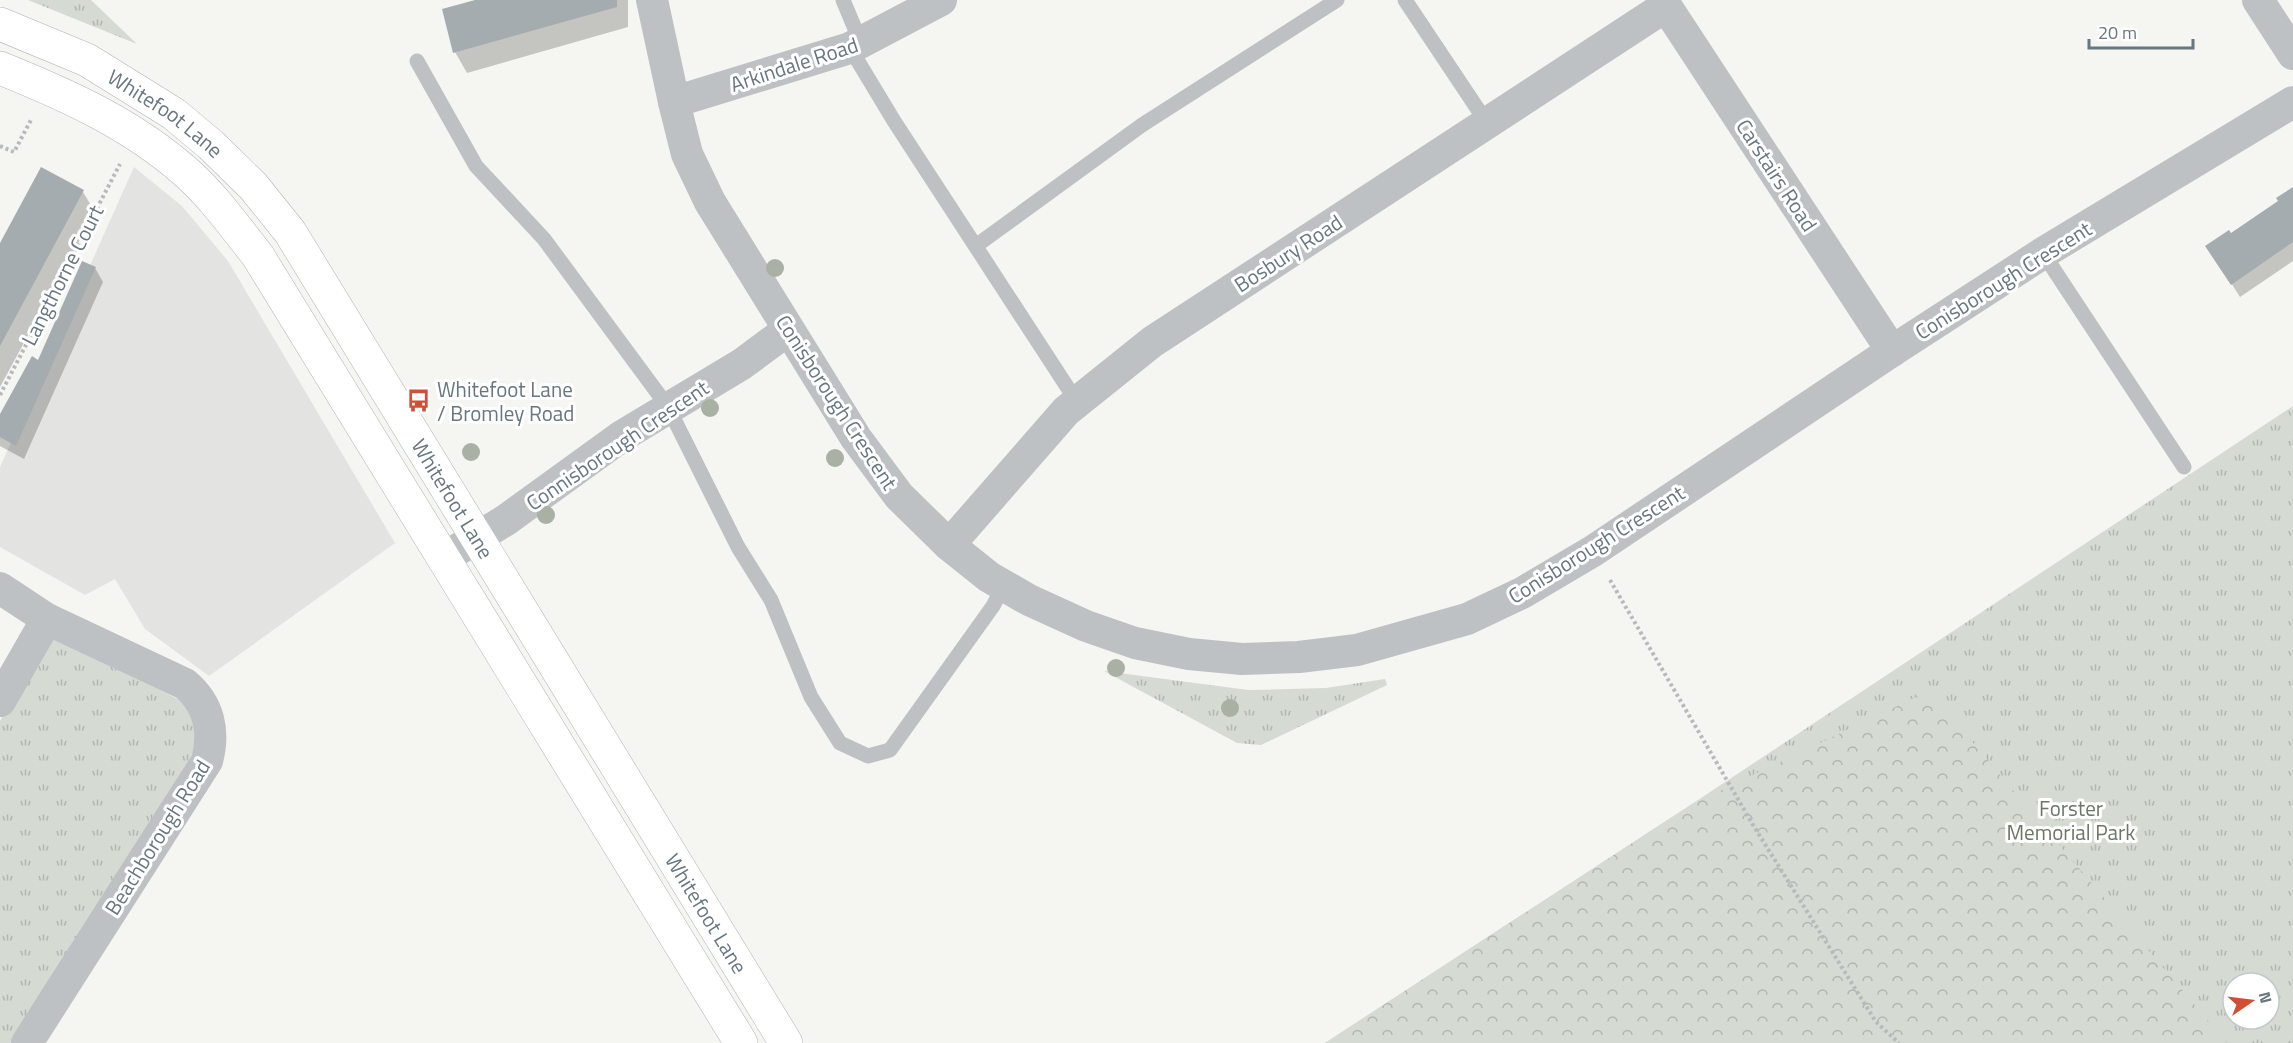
<svg xmlns="http://www.w3.org/2000/svg" width="2293" height="1043" font-family="'Titillium Web',sans-serif">
	<defs>
		<pattern id="grass-tufts" width="24" height="20" patternUnits="userSpaceOnUse" patternTransform="scale(1.5)"><rect width="24" height="20" fill="#d5dad2"/><path d="M3 7l-1-3M5 7V3M7 7l1-3M15 17l-1-3M17 17v-4M19 17l1-3" fill="none" stroke="#b1b6b0"/></pattern>
		<pattern id="forest-crowns" width="20" height="18" patternUnits="userSpaceOnUse" patternTransform="scale(1.5)"><rect width="20" height="18" fill="#d5dad2"/><path d="M2 6a3 3 0 1 1 6 0M12 15a3 3 0 1 1 6 0" fill="none" stroke="#b1b6b0"/></pattern>
	</defs>
	<rect width="100%" height="100%" fill="#f5f5f2"/>
	<!-- built -->
	<polygon fill="#e3e4e2" points="134,167 182,206 228,261 395,543 209,676 145,629 115,579 85,595 0,547 0,467"/>
	<!-- grass -->
	<g fill="url(#grass-tufts)" fill-rule="evenodd">
		<polygon points="28,0 91,0 137,44"/>
		<path d="M2293,406V1043H1325L1692,804ZM2233,983H2269V1019H2233Z"/>
		<polygon points="60,637 183,702 193,715 196,748 13,1043 0,1043 0,721 46,641"/>
		<polygon points="1104,671 1248,690 1326,688 1385,679 1387,685 1261,745 1237,743"/>
	</g>
	<!-- forest -->
	<polygon fill="url(#forest-crowns)" points="1929,691 2227,1043 1325,1043 1692,804"/>
	<!-- shadow -->
	<g fill="#0003">
		<polygon points="481,0 628,0 628,27 467,73 455,52"/>
		<polygon points="2293,189 2293,261 2240,297 2216,259 2230,235 2280,202"/>
		<polygon points="83,192 95,212 0,387 0,246"/>
		<polygon points="95,268 103,282 24,459 0,446 0,417 38,362"/>
	</g>
	<!-- building -->
	<g fill="#a5acb0">
		<polygon points="475,0 617,0 617,7 453,53 442,9"/>
		<polygon points="41,167 84,190 0,346 0,243"/>
		<polygon points="2293,187 2293,242 2231,285 2205,246 2229,230 2231,233 2278,201 2276,198"/>
		<polygon points="82,261 96,267 16,446 0,437 0,414 32,356 38,360"/>
	</g>
	<g fill="none" stroke-linecap="round" stroke-linejoin="round">
		<defs>
			<g id="secondary">
				<path id="s1" d="M0,24L87,60L174,114L211,145L253,186L290,232L786,1043"/>
				<path d="M0,68C67,95 132,124 187,173C214,197 235,227 258,256L741,1043"/>
			</g>
		</defs>
		<!-- secondary casing -->
		<use href="#secondary" stroke="#afb5b8" stroke-width="34"/>
		<!-- path -->
		<g stroke="#b7babc" stroke-width="4" stroke-dasharray="3 3" stroke-linecap="butt">
			<polyline points="0,146 14,152 32,118"/>
			<polyline points="0,395 120,164"/>
			<polyline points="1610,580 1753,825 1876,1022 1899,1043"/>
		</g>
		<!-- lane -->
		<g stroke="#bdc1c4" stroke-width="15">
			<polyline points="843,0 861,43"/>
			<polyline points="1405,0 1487,123"/>
			<polyline points="850,48 894,121 1077,402"/>
			<polyline points="417,61 476,166 544,239 668,407 738,547 771,600 811,697 840,743 868,756 890,750 993,606 1004,585"/>
			<polyline points="977,245 1142,125 1337,0"/>
			<polyline points="2043,253 2184,467"/>
		</g>
		<!-- street -->
		<g stroke="#bdc1c4" stroke-width="32">
			<polyline points="652,0 674,102 687,154 710,202 856,438 899,496 949,545 989,577 1029,600 1086,626 1135,643 1189,654 1242,659 1299,657 1357,650 1467,619 1522,593 1593,551 1892,351 2043,253 2293,102"/>
			<polyline points="1662,0 1892,351"/>
			<polyline points="2258,0 2293,54"/>
			<polyline points="674,102 850,48 941,0"/>
			<polyline points="949,545 1066,411 1152,342 1666,6"/>
			<polyline points="444,558 506,520 622,436 742,364 788,330"/>
			<polyline points="0,588 47,619"/>
			<path d="M0,701L47,619L185,684C209,704 215,731 207,761L27,1043"/>
		</g>
		<!-- secondary -->
		<use href="#secondary" stroke="#fff" stroke-width="33"/>
	</g>
	<!-- trees -->
	<g fill="#a9b0a4">
		<circle cx="775" cy="268" r="9"/>
		<circle cx="710" cy="408" r="9"/>
		<circle cx="471" cy="452" r="9"/>
		<circle cx="835" cy="458" r="9"/>
		<circle cx="546" cy="515" r="9"/>
		<circle cx="1116" cy="668" r="9"/>
		<circle cx="1230" cy="708" r="9"/>
	</g>
	<!-- icons -->
	<defs>
		<symbol id="bus-bare" viewBox="-9 -9 18 18"><path d="M-5-6H5V4H4V6H2V4H-2V6H-4V4H-5ZM-3.5-4V0h7V-4ZM-3.5 1.2v1.5H-2V1.2ZM2 1.2v1.5H3.5V1.2Z" fill="#d24f35" stroke="#fff" stroke-width="2.5" paint-order="stroke"/></symbol>
	</defs>
	<g fill-rule="evenodd">
		<use href="#bus-bare" x="402" y="384" width="33" height="33"/>
	</g>
	<g text-anchor="middle" dominant-baseline="central" stroke-width="6" stroke-linejoin="round" paint-order="stroke">
		<!-- street labels -->
		<g font-size="21" fill="#677780" stroke="#fff">
			<text transform="translate(794 64) rotate(-18)">Arkindale Road</text>
			<text stroke="none"><textPath href="#s1" startOffset="189">Whitefoot Lane</textPath></text>
			<text transform="translate(1777 175) rotate(57)">Carstairs Road</text>
			<text transform="translate(1288 253) rotate(-33)">Bosbury Road</text>
			<text transform="translate(62 275) rotate(-63)">Langthorne Court</text>
			<text transform="translate(2003 280) rotate(-32)">Conisborough Crescent</text>
			<text transform="translate(837 402) rotate(57)">Conisborough Crescent</text>
			<text transform="translate(617 445) rotate(-34)">Connisborough Crescent</text>
			<text stroke="none"><textPath href="#s1" startOffset="675">Whitefoot Lane</textPath></text>
			<text transform="translate(1596 544) rotate(-32)">Conisborough Crescent</text>
			<text transform="translate(157 837) rotate(-58)">Beachborough Road</text>
			<text stroke="none"><textPath href="#s1" startOffset="1161">Whitefoot Lane</textPath></text>
		</g>
		<!-- poi labels -->
		<g font-size="21" fill="#677780" stroke="#fff" text-anchor="start">
			<text x="437" y="389">Whitefoot Lane<tspan x="437" dy="24">/ Bromley Road</tspan></text>
		</g>
		<!-- park labels -->
		<g font-size="21" fill="#6a7865" stroke="#fff">
			<text x="2071" y="808">Forster<tspan x="2071" dy="24">Memorial Park</tspan></text>
		</g>
	</g>
	<!-- north arrow -->
	<g transform="translate(2251 1001) rotate(76)"><circle r="28" fill="#ffffff" stroke="#c2c9cc" stroke-width="1.5"/>
	<path d="M0-4.5L10 22L0 15L-10 22Z" fill="#d24f35"/>
	<text y="-9" font-size="16" font-weight="bold" text-anchor="middle" fill="#677780">N</text>
	</g>
	<!-- scale -->
	<path d="M2089 39v9h104v-9" fill="none" stroke="#677780" stroke-width="3"/>
	<text x="2098" y="39" font-size="18" fill="#677780" stroke="#ffffff" stroke-width="4.5" paint-order="stroke">20 m</text>
</svg>
